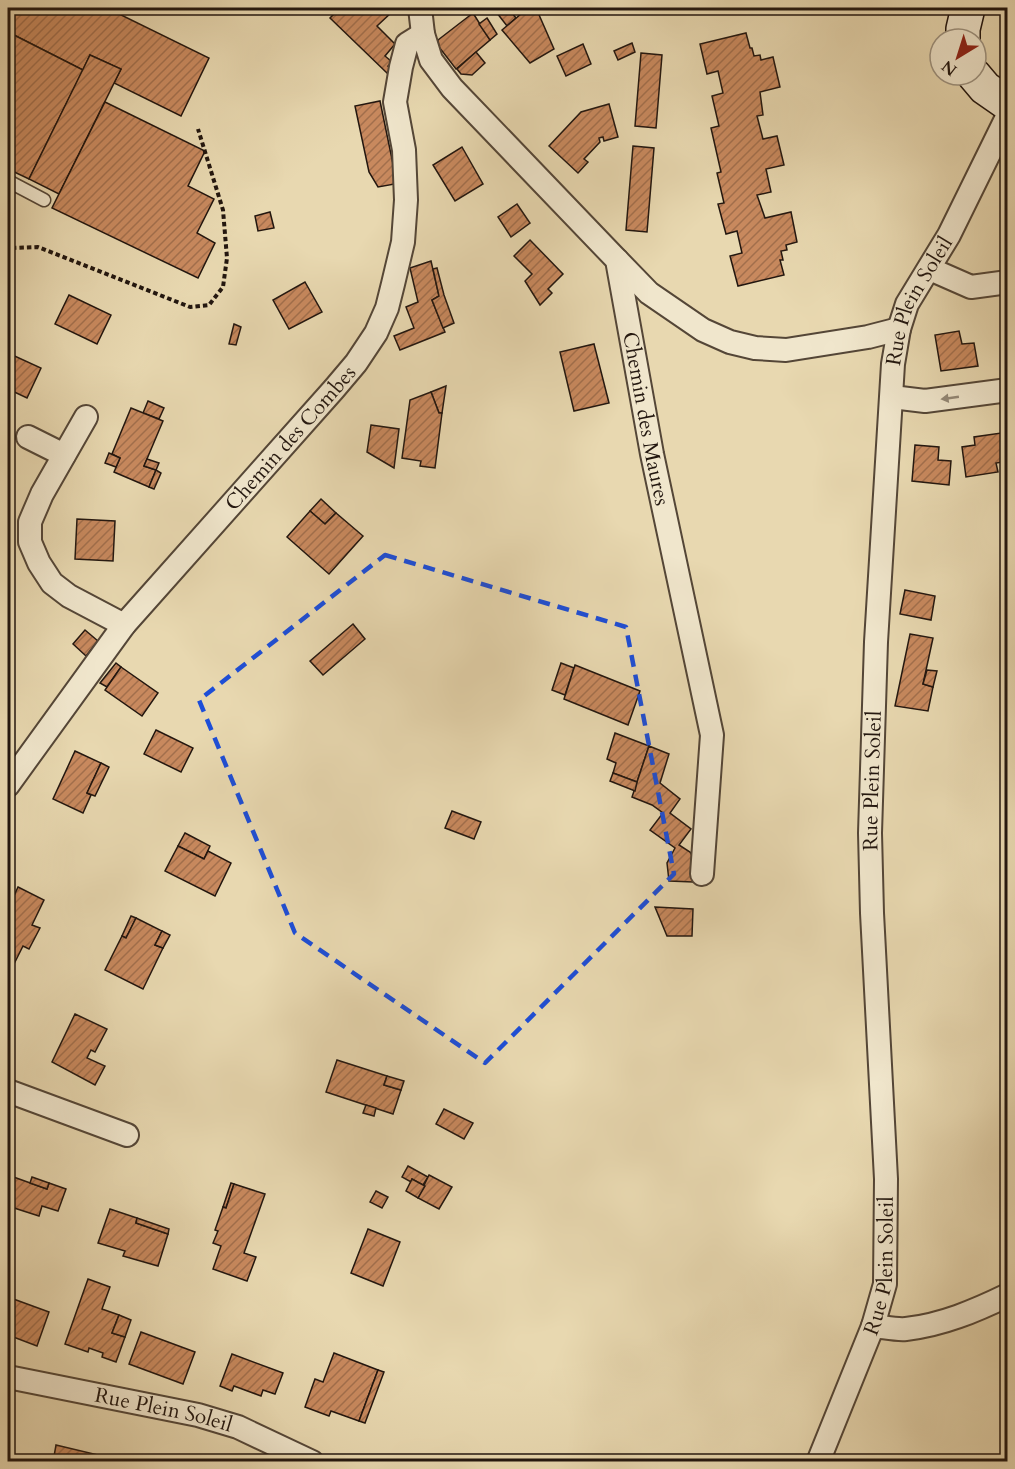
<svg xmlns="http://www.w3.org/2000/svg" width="1015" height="1469" font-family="Cardo,serif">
	<defs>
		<pattern id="building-hatch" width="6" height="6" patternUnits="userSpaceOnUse" patternTransform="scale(1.5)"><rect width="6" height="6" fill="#c8895e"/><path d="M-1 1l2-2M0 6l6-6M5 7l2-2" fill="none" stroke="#a26f4c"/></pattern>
	</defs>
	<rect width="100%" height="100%" fill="#e8d8b0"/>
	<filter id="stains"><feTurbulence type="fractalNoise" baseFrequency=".00333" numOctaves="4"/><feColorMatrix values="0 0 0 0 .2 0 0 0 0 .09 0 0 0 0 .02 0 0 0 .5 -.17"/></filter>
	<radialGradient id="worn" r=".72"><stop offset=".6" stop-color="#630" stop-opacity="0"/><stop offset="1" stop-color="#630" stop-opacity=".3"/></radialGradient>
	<!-- building -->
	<g fill="url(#building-hatch)" stroke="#22160f" stroke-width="1.5">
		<polygon points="8,8 107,8 209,58 181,116 114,83 121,69 90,55 83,70 8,32"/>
		<polygon points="340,8 391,8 394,10 377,26 395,44 385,56 392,62 388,66 393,69 388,74 330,18"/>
		<polygon points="503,8 508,8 516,18 507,26 497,13"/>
		<polygon points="528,8 536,8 554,49 530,63 502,30"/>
		<polygon points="473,13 490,40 456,69 439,47 438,40"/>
		<polygon points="487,18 497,34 490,40 479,24"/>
		<polygon points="8,32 83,70 29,179 8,169"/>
		<polygon points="746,33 750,48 752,48 754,56 760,55 761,60 773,57 780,87 760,92 763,115 757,116 763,139 777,136 784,165 766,169 771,192 757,195 765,218 791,212 797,242 786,245 787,250 781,251 783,260 780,260 784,275 738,286 730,256 742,253 737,231 726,234 718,204 724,203 717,173 721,172 711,128 719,126 712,96 723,93 718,71 707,74 700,44"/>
		<polygon points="632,43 635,52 618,60 614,51"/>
		<polygon points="583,44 591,64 566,76 557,56"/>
		<polygon points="476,52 485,63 472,75 461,74 457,69"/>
		<polygon points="641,53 662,55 656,128 635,126"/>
		<polygon points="90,55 121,69 59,194 29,179"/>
		<polygon points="380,101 393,164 395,184 378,187 369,172 355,106"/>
		<polygon points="105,102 205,151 188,186 214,199 197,233 215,243 198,278 52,208"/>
		<polygon points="609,104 618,137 604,141 603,137 599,138 600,142 584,159 588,162 578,173 549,146 581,112"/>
		<polygon points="633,146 654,148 647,232 626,230"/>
		<polygon points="462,147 483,184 455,201 433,165"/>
		<polygon points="517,204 530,223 511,237 498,217"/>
		<polygon points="270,212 274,228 258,231 255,216"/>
		<polygon points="530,240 563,274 548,289 552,293 540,305 525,281 532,274 514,256"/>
		<polygon points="431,261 439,296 432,300 445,332 400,350 394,336 414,328 406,307 418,302 410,268"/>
		<polygon points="437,268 444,295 454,323 443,328 432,300 439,296 433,269"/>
		<polygon points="305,282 322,312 289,329 273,300"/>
		<polygon points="69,295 111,315 97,344 55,324"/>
		<polygon points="234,324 241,327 236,345 229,344"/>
		<polygon points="959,331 962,344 974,343 978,366 941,371 935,335"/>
		<polygon points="594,344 609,403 574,411 560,352"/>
		<polygon points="8,353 41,368 27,398 8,389"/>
		<polygon points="446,386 442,413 439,413 431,392"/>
		<polygon points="431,392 439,413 442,413 435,468 420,466 421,461 402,458 410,400"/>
		<polygon points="148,401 164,408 159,419 143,413"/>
		<polygon points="131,408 163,421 144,466 156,470 149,487 114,472 120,458 112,454"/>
		<polygon points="371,425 399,429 394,468 367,452"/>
		<polygon points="1008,432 1008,461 996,463 998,472 966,477 962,447 975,445 974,437"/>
		<polygon points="915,445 939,447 938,460 951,461 949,485 912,481"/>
		<polygon points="109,453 120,458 116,467 105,463"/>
		<polygon points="147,459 159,463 156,470 144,466"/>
		<polygon points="156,470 161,473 154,489 149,487"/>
		<polygon points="321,499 336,513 325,524 310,511"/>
		<polygon points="310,511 325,524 336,513 363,536 329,574 287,537"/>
		<polygon points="77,519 115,521 113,561 75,559"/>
		<polygon points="905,590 935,596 931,620 900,614"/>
		<polygon points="353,624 365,639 323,675 310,661"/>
		<polygon points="85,630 98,641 86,656 73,644"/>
		<polygon points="910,634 933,638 923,684 933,687 928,711 895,706"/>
		<polygon points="116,663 121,667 107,687 100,683"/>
		<polygon points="561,663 574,668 565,695 552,690"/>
		<polygon points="575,665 640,691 628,725 564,699"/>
		<polygon points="121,667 158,693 142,716 105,690"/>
		<polygon points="927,670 937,671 933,687 923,684"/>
		<polygon points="156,730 193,748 181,772 144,754"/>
		<polygon points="615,733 649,746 637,782 613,773 616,763 607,759"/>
		<polygon points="649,746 669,754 660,783 680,799 670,813 691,829 679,845 690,852 693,857 693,882 669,881 667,863 675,848 650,830 663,813 652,805 632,797"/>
		<polygon points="75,751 101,763 87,793 91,795 83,813 53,799"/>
		<polygon points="101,763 109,767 95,796 87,793"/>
		<polygon points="613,773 637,782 635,791 610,781"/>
		<polygon points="452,811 481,822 474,839 445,828"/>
		<polygon points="185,833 210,846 204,859 178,846"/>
		<polygon points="178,846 204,859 208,851 231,863 215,896 165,871"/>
		<polygon points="18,887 44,900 32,925 40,928 29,949 23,946 13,966 8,963 8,909"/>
		<polygon points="655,907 693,909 692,936 667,936"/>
		<polygon points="131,916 136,918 126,938 122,936"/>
		<polygon points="136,918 162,931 155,945 163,948 143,989 105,970 122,936 126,938"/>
		<polygon points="162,931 170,935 163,948 155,945"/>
		<polygon points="75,1014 107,1029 95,1052 91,1050 87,1058 105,1066 95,1085 52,1062"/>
		<polygon points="337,1060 387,1076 384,1085 401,1090 393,1114 326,1092"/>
		<polygon points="387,1076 404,1081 401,1090 384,1085"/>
		<polygon points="366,1105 376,1108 374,1116 363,1113"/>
		<polygon points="444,1109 473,1123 464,1139 436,1124"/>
		<polygon points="408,1166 428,1177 423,1185 412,1179 411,1182 402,1177"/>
		<polygon points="8,1175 47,1189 49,1183 66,1189 58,1211 42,1206 39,1216 11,1207 8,1216"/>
		<polygon points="429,1175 452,1187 439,1209 418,1198"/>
		<polygon points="32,1177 49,1183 47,1189 30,1183"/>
		<polygon points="412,1179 425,1186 418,1198 406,1191"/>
		<polygon points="231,1183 234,1184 226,1208 223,1207"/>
		<polygon points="234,1184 265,1194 244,1253 256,1257 247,1281 213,1269 221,1246 213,1243 218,1231 215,1230 223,1207 226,1208"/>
		<polygon points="376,1191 388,1197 382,1208 370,1202"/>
		<polygon points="110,1209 137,1218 136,1223 168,1234 158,1266 123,1256 125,1251 98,1243"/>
		<polygon points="137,1218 169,1229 168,1234 136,1223"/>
		<polygon points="368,1229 400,1242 383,1286 351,1273"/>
		<polygon points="88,1279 110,1287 102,1309 119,1315 112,1333 125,1337 116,1362 102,1357 103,1353 89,1348 88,1352 65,1344"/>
		<polygon points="8,1297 49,1312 37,1346 8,1335"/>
		<polygon points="119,1315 131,1320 125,1337 112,1333"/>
		<polygon points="141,1332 195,1352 183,1384 129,1364"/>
		<polygon points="334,1353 378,1370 359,1421 331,1411 329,1416 305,1407 315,1379 323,1382"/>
		<polygon points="232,1354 283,1373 275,1394 263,1390 261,1396 234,1386 232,1391 220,1386"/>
		<polygon points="378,1370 384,1372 365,1423 359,1421"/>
		<polygon points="56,1445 115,1459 115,1462 53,1462"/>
	</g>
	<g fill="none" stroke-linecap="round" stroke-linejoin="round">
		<defs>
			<polyline id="lane" points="8,181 44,200"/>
			<g id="street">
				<path id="s1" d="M420,8L423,34L431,60L452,88L617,260L652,454L712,735L702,874"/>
				<polyline points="617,260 649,293 703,330 730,342 755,348 786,350 868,337 899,329"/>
				<polyline points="930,269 971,287 1008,282"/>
				<polyline points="892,397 925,401 1008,390"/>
				<polyline points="86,417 42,494 30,522 30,542 39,563 52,583 69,596 124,625"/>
				<polyline points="28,437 64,455"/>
				<path id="s2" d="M8,785L124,625L334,389L356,363L376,333L387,308L393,284L403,242L406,200L404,150L395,102L401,67L407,44L423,34"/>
				<polyline points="8,1091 127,1135"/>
				<path d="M873,1326C884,1327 896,1330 906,1329C942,1325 975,1311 1008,1295"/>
				<path id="s3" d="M8,1377L198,1415L238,1427L312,1462"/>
				<path id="s4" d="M818,1462L873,1326L885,1284L886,1179L872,913L870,833L876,642L893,364L899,329L907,304L949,235L1008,115"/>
			</g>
			<g id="secondary">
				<polyline points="963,39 963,29 968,8"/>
				<polyline points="974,75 985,88 1008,104"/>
			</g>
		</defs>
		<!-- lane casing -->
		<use href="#lane" stroke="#544637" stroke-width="15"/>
		<!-- street casing -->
		<use href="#street" stroke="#544637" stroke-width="26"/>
		<!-- secondary casing -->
		<use href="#secondary" stroke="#22160f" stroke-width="36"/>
		<!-- path -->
		<polyline stroke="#22160f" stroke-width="4" stroke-dasharray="4.5 3" stroke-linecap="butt" points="8,255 13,248 38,247 190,307 209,305 223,287 227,258 223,210 198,129"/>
		<!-- lane -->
		<use href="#lane" stroke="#f0e6cc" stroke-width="12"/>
		<!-- street -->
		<use href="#street" stroke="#f0e6cc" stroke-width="22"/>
		<!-- secondary -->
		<use href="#secondary" stroke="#f0e6cc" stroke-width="33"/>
	</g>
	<!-- one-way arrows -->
	<defs><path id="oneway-solid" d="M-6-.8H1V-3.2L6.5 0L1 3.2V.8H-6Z" transform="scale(1.5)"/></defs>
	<use fill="#938877" href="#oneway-solid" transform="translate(950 398) rotate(172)"/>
	<!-- marked area -->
	<path fill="none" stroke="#1d4ed8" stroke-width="4.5" stroke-dasharray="12 8" stroke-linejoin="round" d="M385,555L626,627L674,874L485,1063L295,933L199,700Z"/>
	<g text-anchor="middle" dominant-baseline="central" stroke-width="4.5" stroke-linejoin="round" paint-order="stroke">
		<!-- street labels -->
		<g font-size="21" fill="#22160f" stroke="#f0e6cc">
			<text stroke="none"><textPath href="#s4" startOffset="1180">Rue Plein Soleil</textPath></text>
			<text stroke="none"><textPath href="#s1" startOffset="488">Chemin des Maures</textPath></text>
			<text stroke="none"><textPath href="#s2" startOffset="448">Chemin des Combes</textPath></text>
			<text stroke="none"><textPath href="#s4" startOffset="694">Rue Plein Soleil</textPath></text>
			<text stroke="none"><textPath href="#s4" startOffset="208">Rue Plein Soleil</textPath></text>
			<text stroke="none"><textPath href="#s3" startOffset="159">Rue Plein Soleil</textPath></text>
		</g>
	</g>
	<!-- margin -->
	<rect width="1015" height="1469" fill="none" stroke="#e8d8b0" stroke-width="30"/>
	<rect x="9" y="9" width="997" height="1451" fill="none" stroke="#22160f" stroke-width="3"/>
	<rect x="15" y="15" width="985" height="1439" fill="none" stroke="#22160f" stroke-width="1.5"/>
	<!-- north arrow -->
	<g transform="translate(958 57) rotate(218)"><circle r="28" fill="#f0e6cc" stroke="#9e9380" stroke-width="1.5"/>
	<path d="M0-4.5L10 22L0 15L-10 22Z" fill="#8f2418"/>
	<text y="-9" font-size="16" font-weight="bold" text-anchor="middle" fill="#22160f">N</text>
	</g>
	<rect width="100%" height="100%" filter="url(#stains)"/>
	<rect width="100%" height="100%" fill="url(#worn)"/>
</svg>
